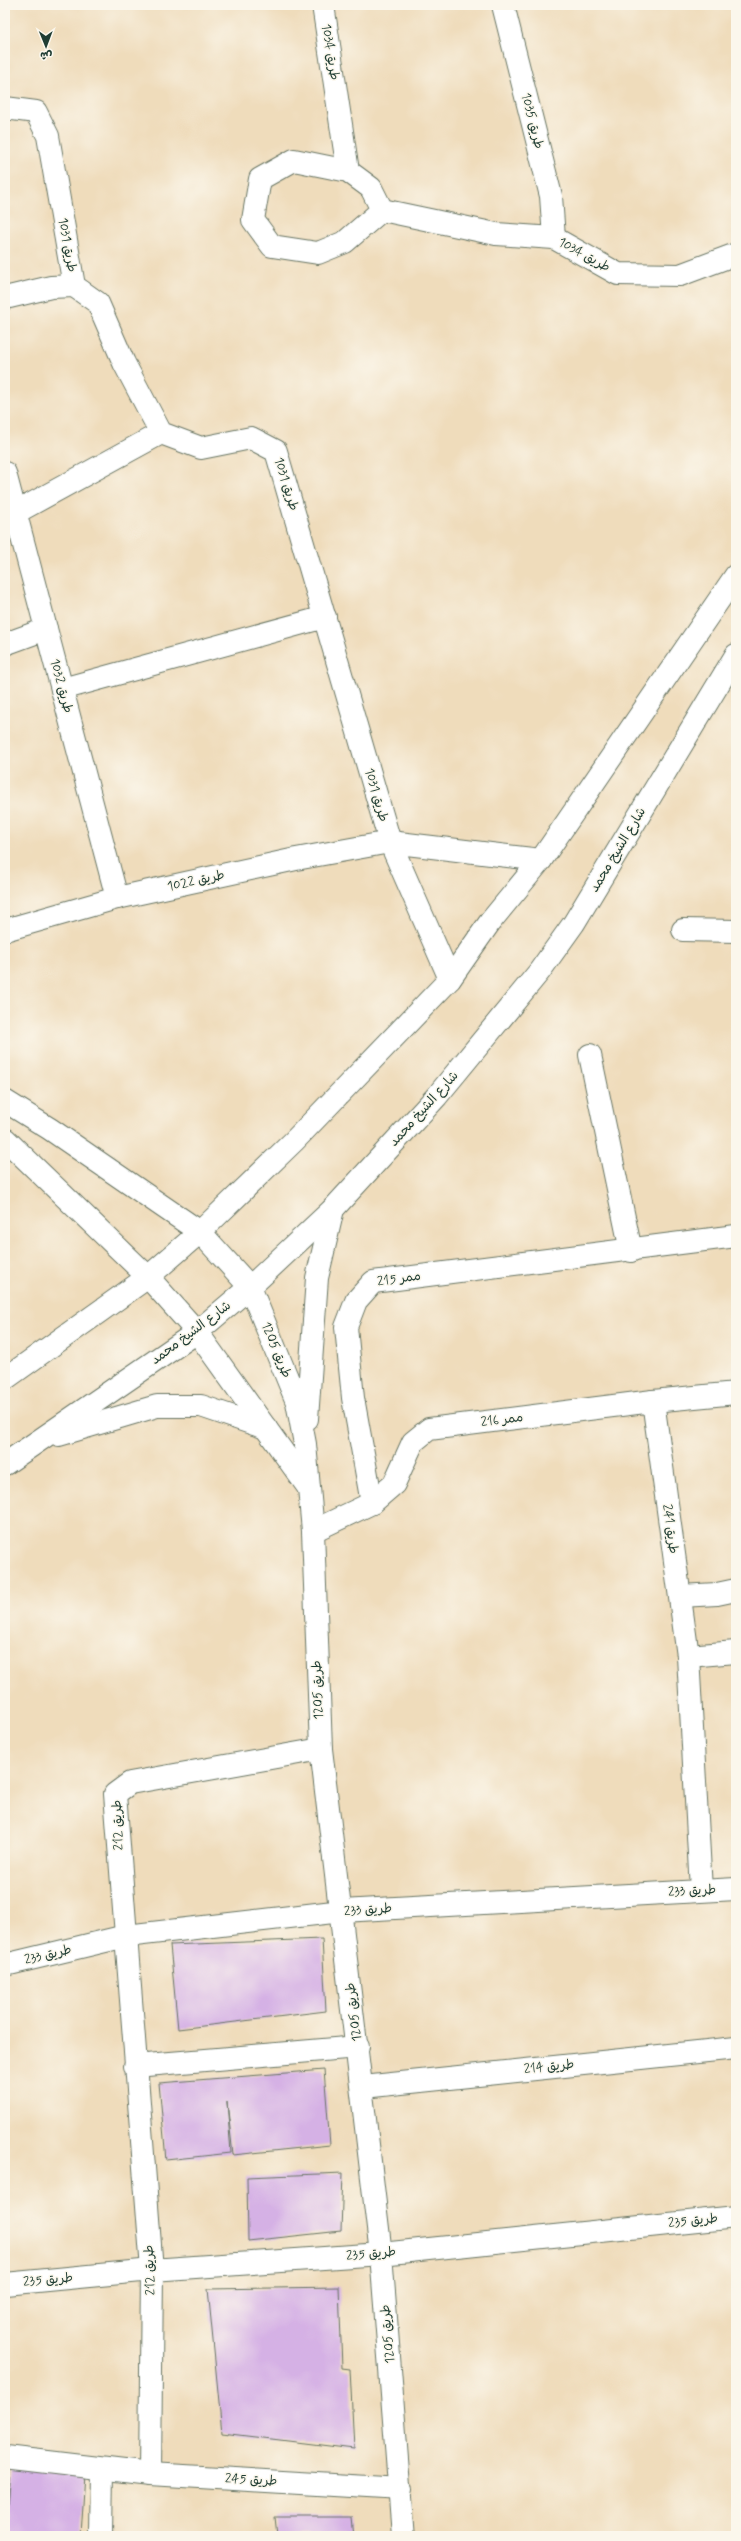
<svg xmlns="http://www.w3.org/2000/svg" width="741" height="2541" font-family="Mynerve,'Playpen Sans Arabic',sans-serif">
	<rect width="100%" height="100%" fill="#fbf7ec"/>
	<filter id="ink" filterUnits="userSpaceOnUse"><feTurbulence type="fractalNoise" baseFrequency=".025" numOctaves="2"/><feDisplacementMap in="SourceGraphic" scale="8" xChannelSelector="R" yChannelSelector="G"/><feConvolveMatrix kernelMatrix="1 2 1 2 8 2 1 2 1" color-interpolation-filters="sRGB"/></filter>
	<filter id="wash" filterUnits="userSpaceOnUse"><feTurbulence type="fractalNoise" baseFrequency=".012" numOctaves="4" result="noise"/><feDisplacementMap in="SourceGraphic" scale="16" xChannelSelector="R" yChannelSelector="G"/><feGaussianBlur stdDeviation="0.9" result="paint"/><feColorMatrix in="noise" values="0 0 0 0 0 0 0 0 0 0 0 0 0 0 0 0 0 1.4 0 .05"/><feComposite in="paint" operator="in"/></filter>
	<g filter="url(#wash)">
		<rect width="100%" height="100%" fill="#efdcbb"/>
		<g id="blocks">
			<!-- building -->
			<g fill="#d5b1e5">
				<polygon points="322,1939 326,2011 178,2029 170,1945"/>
				<polygon points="324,2070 330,2145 233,2155 227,2102 231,2153 166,2160 159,2083"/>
				<polygon points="343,2173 341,2231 248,2241 247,2177"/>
				<polygon points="339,2287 342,2368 350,2369 354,2449 222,2433 208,2289"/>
				<polygon points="10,2468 85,2473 81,2536 5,2536"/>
				<polygon points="275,2517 352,2517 354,2536 277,2536"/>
			</g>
		</g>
	</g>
	<g filter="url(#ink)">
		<use href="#blocks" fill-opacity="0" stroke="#687563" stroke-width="1"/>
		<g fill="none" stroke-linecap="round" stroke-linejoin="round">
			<defs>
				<g id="minor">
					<polyline points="323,5 348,171"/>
					<polyline points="503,5 551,196 554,238"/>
					<polyline points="5,108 36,112 48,136 74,286 98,303 124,363 161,433 201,448 251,438 276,451 390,842 296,859 117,898 5,930"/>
					<polygon points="294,160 348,171 371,188 382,210 345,242 318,253 272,246 253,220 260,179"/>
					<polyline points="382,210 496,234 554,238 618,274 680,275 736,254"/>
					<polyline points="5,298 51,287 74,286"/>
					<polyline points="5,473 117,898"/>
					<polyline points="15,513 161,433"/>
					<polyline points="5,644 46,629"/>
					<polyline points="62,689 325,617"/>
					<polyline points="683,930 736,931"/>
					<polyline points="450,979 390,842 541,860"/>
					<polyline points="590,1055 631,1251"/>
					<polyline points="5,1101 50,1129 200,1232 250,1287 297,1402 305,1444 313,1531 321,1749 381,2254 403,2536"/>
					<polyline points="5,1139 148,1277 197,1332 308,1487"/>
					<polyline points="5,1379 148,1277 200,1232 294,1141 450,979 490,922 541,860 736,575"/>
					<polyline points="653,1401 688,1656 701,1890"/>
					<polyline points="307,1419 317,1278 333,1209"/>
					<polyline points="59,1435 157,1406 201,1406 266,1428"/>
					<polyline points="5,1464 197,1332 250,1287 333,1209 437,1096 539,972 574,923 736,655"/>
					<polyline points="372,1503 353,1398 346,1327 356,1301 373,1282 736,1236"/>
					<polyline points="313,1531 372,1503 394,1484 413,1442 429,1429 653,1401 736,1393"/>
					<polyline points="680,1596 717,1594 736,1590"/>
					<polyline points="688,1656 736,1652"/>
					<polyline points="5,1965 126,1936 342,1911 736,1889"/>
					<polyline points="135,2066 358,2047"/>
					<polyline points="363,2087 736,2048"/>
					<polyline points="5,2284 152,2270 381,2254 736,2217"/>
					<polyline points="5,2457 150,2474 401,2489"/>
					<polyline points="150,2474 152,2270 115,1794 130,1783 321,1749"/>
					<polyline points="101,2536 102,2469"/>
				</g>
			</defs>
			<!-- minor casing -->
			<use href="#minor" stroke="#687563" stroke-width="24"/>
			<!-- minor -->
			<use href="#minor" stroke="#fff" stroke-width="22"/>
		</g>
	</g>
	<g text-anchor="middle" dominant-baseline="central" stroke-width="3" stroke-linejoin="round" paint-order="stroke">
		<!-- street labels -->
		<g font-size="13" fill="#1f3d34" stroke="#fbf7ec">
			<text transform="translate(330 52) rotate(81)">طريق 1034</text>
			<text transform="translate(532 121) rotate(76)">طريق 1035</text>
			<text transform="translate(67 245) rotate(80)">طريق 1031</text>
			<text transform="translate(584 255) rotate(29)">طريق 1034</text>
			<text transform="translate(286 484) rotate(73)">طريق 1031</text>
			<text transform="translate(61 686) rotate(75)">طريق 1032</text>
			<text transform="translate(376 795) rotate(74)">طريق 1031</text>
			<text transform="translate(618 850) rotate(-59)">شارع الشيخ محمد</text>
			<text transform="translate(196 881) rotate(-12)">طريق 1022</text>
			<text transform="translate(424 1109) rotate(-48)">شارع الشيخ محمد</text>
			<text transform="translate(399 1279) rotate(-8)">ممر 215</text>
			<text transform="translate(191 1333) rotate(-37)">شارع الشيخ محمد</text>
			<text transform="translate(276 1350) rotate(68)">طريق 1205</text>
			<text transform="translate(502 1420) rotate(-7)">ممر 216</text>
			<text transform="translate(670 1529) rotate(82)">طريق 241</text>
			<text transform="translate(318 1690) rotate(-92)">طريق 1205</text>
			<text transform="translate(118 1825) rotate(-92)">طريق 212</text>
			<text transform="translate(692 1891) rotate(-3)">طريق 233</text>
			<text transform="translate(368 1910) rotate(-4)">طريق 233</text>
			<text transform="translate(48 1955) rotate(-13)">طريق 233</text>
			<text transform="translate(354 2012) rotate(-97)">طريق 1205</text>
			<text transform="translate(549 2067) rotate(-6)">طريق 214</text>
			<text transform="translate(693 2221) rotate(-6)">طريق 235</text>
			<text transform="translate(371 2254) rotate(-5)">طريق 235</text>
			<text transform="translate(150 2270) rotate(-92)">طريق 212</text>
			<text transform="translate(48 2280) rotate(-5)">طريق 235</text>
			<text transform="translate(388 2334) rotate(-95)">طريق 1205</text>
			<text transform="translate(251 2480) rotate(3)">طريق 245</text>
		</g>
	</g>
	<!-- margin -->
	<rect width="741" height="2541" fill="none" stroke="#fbf7ec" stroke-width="20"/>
	<!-- north arrow -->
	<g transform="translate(46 46) rotate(179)" stroke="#fbf7ec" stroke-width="3" paint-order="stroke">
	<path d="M0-3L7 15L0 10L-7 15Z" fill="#1f3d34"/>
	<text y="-6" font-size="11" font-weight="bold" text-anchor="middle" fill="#1f3d34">ش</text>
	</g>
</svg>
